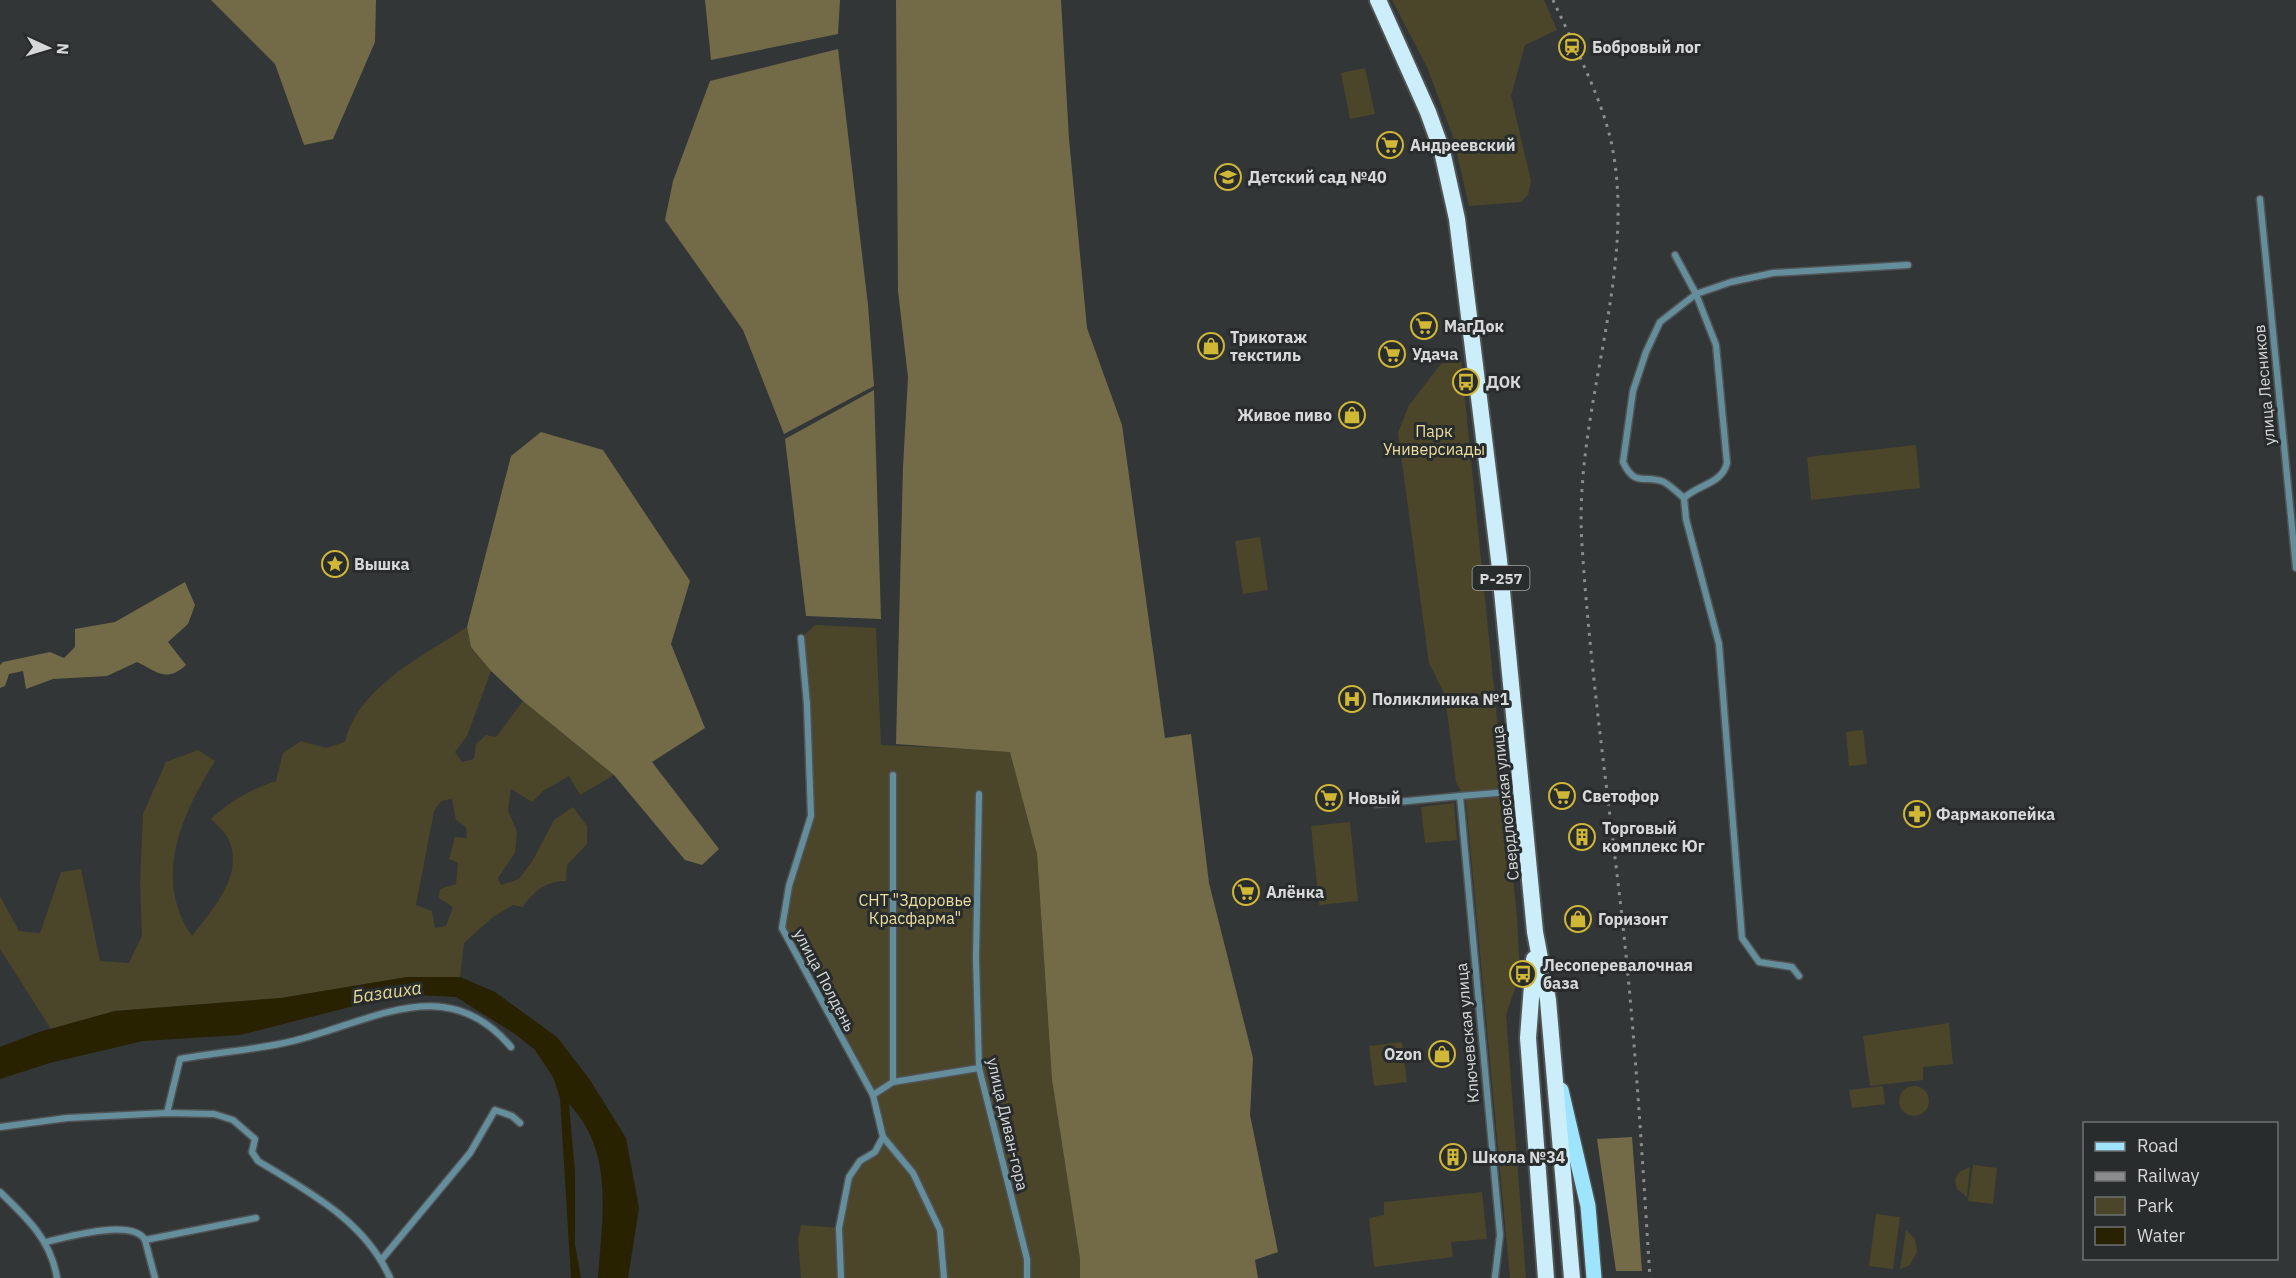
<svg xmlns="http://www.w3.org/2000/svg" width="2296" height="1278" font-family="'IBM Plex Sans',sans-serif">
	<rect width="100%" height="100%" fill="#333637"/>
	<!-- green -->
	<g fill="#4b4529" fill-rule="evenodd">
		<polygon points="1392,0 1544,0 1557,30 1525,45 1511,96 1531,181 1528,195 1521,202 1469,206 1453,137 1427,67"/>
		<polygon points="1365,68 1375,114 1350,119 1341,73"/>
		<polygon points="1461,360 1517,917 1520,974 1506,1015 1526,1278 1510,1278 1466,801 1456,782 1445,695 1429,663 1398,433 1409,405 1441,364"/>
		<polygon points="1916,445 1920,488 1811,500 1807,457"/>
		<polygon points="1260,537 1268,590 1243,594 1235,541"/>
		<polygon points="815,625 876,628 881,745 1010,751 1037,854 1052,1080 1080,1259 1080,1278 801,1278 798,1239 801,1225 839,1228 849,1177 860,1161 875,1152 883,1136 873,1095 782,928 789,886 811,816 801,638"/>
		<path d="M467,627L471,647L491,671L467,736L455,752L462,762L474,759L476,744L486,735L496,737L523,701L614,775L580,795L569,776L543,791L532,802L511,789L508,810L517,832L515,853L498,878L501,885L519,879L533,860L554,820L573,807L587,826V844L567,865L566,881C548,880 533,891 523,907L513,905L493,917L464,943L460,977H407L281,998L115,1011L51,1029L0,949V896L19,931L40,933L61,872L81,869L100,961L129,963L142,936L140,882L143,814L166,762L198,750L215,761C182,814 152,878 192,936C213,909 244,875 229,840C226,833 217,825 211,819C230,801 251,789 276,781L283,753L301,741L326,748L345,742C358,687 423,656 467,627ZM452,799L456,820L466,827L467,838L455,837L449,859L458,863L456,884L440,889L439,898L453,907L446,926L435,928L432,911L416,905L434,811L441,801Z"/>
		<polygon points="1863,730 1867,764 1849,766 1846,732"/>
		<polygon points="1454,803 1457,840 1425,843 1421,807"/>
		<polygon points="1350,822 1358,901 1319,905 1311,826"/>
		<polygon points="1949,1023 1953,1064 1923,1067 1923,1080 1870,1086 1863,1036"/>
		<polygon points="1402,1042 1407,1082 1374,1086 1369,1046"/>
		<polygon points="1883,1086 1885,1104 1852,1108 1849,1090"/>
		<circle cx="1914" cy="1101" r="15"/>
		<polygon points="1973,1165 1997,1168 1993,1204 1968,1201"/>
		<polygon points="1970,1167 1967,1197 1957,1189 1955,1180 1959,1172"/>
		<polygon points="1482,1192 1487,1239 1451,1242 1453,1257 1374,1267 1369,1218 1384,1215 1384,1202"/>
		<polygon points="1876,1214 1900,1217 1893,1269 1869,1266"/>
		<polygon points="1906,1230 1915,1239 1917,1252 1910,1265 1900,1269"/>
	</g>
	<!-- forest -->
	<g fill="#736b48">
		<polygon points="211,0 376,0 375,42 333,139 304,145 275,64"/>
		<polygon points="705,0 840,0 838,34 711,60"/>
		<polygon points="896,0 1061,0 1069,139 1087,328 1122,425 1165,738 1191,734 1209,883 1253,1058 1250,1115 1278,1252 1255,1260 1258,1278 1080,1278 1080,1259 1052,1080 1037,854 1010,752 896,744 903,467 908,377 898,291"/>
		<polygon points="838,49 868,305 874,386 784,434 743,330 665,220 673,181 710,81"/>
		<polygon points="874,390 881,619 806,616 785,439"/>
		<polygon points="541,432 603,450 690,581 671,644 705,728 652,762 719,849 702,865 685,860 614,775 523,701 491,671 471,647 467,627 511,456"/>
		<path d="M185,582L195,605L188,624L168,642L186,665C166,683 158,672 137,662L107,676L53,679L26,689L23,671L9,674L5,686L0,688V665L3,662L50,652L64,658L75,647V629L115,622Z"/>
		<polygon points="1632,1137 1642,1271 1616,1271 1597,1139"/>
	</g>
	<!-- water -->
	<path fill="#292200" d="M407,977H460L495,992L557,1037L590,1080L626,1138L639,1208L628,1278H598C602,1218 615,1152 569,1104L575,1172V1244L581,1278H571L560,1098L553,1077L535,1050L515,1034L456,997L414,995L350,1007L240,1035L143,1041L50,1063L0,1079V1047L39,1032L115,1011L281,998Z"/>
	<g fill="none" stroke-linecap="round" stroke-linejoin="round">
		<defs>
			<g id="minor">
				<polyline points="2260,199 2296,568"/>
				<path d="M1675,255L1696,294L1716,345L1727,463C1722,484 1699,484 1684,498L1686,519L1719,644L1742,938L1759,962L1792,967L1799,976"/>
				<path d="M1684,498C1678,493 1671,486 1664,482C1645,474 1635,488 1623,462L1633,391L1646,352L1660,322L1696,294L1731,282L1773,273L1908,265"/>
				<polyline points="801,638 807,705 811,816 789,886 782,928 873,1095 883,1137 913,1173 940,1230 944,1278"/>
				<polyline points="979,794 976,958 979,1068 1027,1259 1027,1278"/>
				<polyline points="1460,796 1521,791"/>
				<polyline points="1376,804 1460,796 1500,1235 1495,1277"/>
				<polyline points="893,1082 893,775"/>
				<polyline points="873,1095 893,1082 979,1068"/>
				<path d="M167,1113L180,1059C217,1052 257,1050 293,1041C372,1022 446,970 511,1047"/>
				<path d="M0,1127L67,1118L167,1113L214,1114L233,1120L255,1139L252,1152L258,1161C309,1192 365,1221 390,1278"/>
				<path d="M0,1192C27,1218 51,1240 57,1278"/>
				<polyline points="145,1240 256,1218"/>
				<path d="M46,1242C66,1237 133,1218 145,1240L155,1278"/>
				<polyline points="382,1259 470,1153 495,1110 512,1116 520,1123"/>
				<polyline points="841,1278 839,1228 849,1177 860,1161 875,1152 883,1137"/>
			</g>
			<polyline id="primary" points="1561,1090 1588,1206 1594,1278"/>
			<g id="trunk">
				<polyline points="1378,0 1428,112 1442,151 1457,219 1499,560 1535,932 1548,1000 1572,1278"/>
				<polyline points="1534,959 1528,1038 1546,1278"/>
			</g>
		</defs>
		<!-- minor casing -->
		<use href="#minor" stroke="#505354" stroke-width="9"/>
		<!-- primary casing -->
		<use href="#primary" stroke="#505354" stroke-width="18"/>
		<!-- trunk casing -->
		<use href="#trunk" stroke="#505354" stroke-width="20"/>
		<!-- minor -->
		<use href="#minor" stroke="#658e9d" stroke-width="6"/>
		<!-- primary -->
		<use href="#primary" stroke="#9fe4fd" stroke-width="15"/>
		<!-- trunk -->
		<use href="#trunk" stroke="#cceefa" stroke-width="16"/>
		<!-- rail -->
		<path stroke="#8a8c8d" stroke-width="3" stroke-dasharray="3 6" stroke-linecap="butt" d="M1553,0C1574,46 1604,101 1613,151C1636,280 1573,413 1582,545C1590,667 1607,787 1621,908C1635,1031 1642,1155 1650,1278"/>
	</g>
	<!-- icons -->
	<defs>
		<symbol id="station-ring" viewBox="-11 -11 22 22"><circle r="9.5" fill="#292c2d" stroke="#d0b736" stroke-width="1.5"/><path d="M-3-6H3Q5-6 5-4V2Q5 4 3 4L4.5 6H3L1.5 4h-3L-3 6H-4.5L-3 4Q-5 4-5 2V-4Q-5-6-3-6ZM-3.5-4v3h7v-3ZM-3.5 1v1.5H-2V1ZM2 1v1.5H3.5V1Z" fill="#d0b736"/></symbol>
		<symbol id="supermarket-ring" viewBox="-11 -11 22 22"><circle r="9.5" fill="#292c2d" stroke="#d0b736" stroke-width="1.5"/><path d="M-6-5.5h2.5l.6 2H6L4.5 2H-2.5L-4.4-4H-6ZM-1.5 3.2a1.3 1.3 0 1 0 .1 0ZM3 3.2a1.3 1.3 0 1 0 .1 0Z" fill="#d0b736"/></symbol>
		<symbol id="school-ring" viewBox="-11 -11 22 22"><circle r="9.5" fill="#292c2d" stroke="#d0b736" stroke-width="1.5"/><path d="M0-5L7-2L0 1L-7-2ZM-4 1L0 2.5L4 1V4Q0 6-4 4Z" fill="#d0b736"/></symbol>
		<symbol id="shop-ring" viewBox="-11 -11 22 22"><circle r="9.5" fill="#292c2d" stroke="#d0b736" stroke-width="1.5"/><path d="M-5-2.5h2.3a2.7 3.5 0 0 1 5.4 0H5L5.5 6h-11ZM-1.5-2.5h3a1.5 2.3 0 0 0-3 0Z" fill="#d0b736"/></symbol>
		<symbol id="bus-ring" viewBox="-11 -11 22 22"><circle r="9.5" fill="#292c2d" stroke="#d0b736" stroke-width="1.5"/><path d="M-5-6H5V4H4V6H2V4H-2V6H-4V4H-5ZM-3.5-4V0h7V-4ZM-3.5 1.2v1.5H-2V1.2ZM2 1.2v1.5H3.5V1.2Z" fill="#d0b736"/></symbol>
		<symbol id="sight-ring" viewBox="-11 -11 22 22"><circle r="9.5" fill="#292c2d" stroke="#d0b736" stroke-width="1.5"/><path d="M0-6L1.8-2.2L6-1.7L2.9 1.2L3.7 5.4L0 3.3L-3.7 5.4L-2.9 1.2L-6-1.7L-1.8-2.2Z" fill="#d0b736"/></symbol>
		<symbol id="hospital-ring" viewBox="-11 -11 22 22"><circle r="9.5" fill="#292c2d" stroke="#d0b736" stroke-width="1.5"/><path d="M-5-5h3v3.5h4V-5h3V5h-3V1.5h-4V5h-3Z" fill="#d0b736"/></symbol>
		<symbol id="pharmacy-ring" viewBox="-11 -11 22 22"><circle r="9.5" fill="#292c2d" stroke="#d0b736" stroke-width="1.5"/><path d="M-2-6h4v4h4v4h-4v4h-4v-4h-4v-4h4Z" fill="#d0b736"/></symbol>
		<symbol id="building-ring" viewBox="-11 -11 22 22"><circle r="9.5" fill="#292c2d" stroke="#d0b736" stroke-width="1.5"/><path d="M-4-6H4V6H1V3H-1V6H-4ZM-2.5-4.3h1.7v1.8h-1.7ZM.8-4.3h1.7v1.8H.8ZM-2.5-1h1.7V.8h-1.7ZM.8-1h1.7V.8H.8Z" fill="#d0b736"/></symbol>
	</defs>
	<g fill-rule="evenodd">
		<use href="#station-ring" x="1557" y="32" width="30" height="30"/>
		<use href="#supermarket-ring" x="1375" y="130" width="30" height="30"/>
		<use href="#school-ring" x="1213" y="162" width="30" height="30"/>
		<use href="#supermarket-ring" x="1409" y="311" width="30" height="30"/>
		<use href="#shop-ring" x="1196" y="331" width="30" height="30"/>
		<use href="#supermarket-ring" x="1377" y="339" width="30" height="30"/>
		<use href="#bus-ring" x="1451" y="367" width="30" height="30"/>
		<use href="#shop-ring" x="1337" y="400" width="30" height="30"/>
		<use href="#sight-ring" x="320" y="549" width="30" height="30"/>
		<use href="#hospital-ring" x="1337" y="684" width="30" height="30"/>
		<use href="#supermarket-ring" x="1547" y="781" width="30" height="30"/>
		<use href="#supermarket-ring" x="1314" y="783" width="30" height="30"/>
		<use href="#pharmacy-ring" x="1902" y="799" width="30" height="30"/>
		<use href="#building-ring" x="1567" y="822" width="30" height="30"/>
		<use href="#supermarket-ring" x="1231" y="877" width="30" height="30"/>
		<use href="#shop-ring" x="1563" y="904" width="30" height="30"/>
		<use href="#bus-ring" x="1508" y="959" width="30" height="30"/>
		<use href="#shop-ring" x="1427" y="1039" width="30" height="30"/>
		<use href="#building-ring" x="1438" y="1142" width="30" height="30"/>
	</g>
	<g text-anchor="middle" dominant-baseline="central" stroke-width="6" stroke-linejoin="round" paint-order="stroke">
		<!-- shield labels -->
		<rect fill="#292c2d" stroke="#a2a4a5" stroke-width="1.5" x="1472.5" y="566" width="57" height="24" rx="4.5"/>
		<g font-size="15" font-weight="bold" fill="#d6d8d9">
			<text x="1501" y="578">Р-257</text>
		</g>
		<!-- poi labels -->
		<g font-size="16" font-weight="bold" fill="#d6d8d9" stroke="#292c2d" text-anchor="start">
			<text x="1592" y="47">Бобровый лог</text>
			<text x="1410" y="145">Андреевский</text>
			<text x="1248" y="177">Детский сад №40</text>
			<text x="1444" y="326">МагДок</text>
			<text x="1230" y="337">Трикотаж<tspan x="1230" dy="18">текстиль</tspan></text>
			<text x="1412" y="354">Удача</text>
			<text x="1486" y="382">ДОК</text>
			<text x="1332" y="415" text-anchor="end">Живое пиво</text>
			<text x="354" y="564">Вышка</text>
			<text x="1372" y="699">Поликлиника №1</text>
			<text x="1582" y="796">Светофор</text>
			<text x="1348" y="798">Новый</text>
			<text x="1936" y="814">Фармакопейка</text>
			<text x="1602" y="828">Торговый<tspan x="1602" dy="18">комплекс Юг</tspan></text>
			<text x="1266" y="892">Алёнка</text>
			<text x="1598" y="919">Горизонт</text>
			<text x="1543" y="965">Лесоперевалочная<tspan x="1543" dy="18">база</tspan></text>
			<text x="1422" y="1054" text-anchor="end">Ozon</text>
			<text x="1472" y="1157">Школа №34</text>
		</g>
		<!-- street labels -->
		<g font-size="16" fill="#d6d8d9" stroke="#292c2d">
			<text transform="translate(2264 385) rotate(-95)">улица Лесников</text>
			<text transform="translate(1505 803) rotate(-96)">Свердловская улица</text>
			<text transform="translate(825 980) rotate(62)">улица Полдень</text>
			<text transform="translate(1467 1033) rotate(-95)">Ключевская улица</text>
			<text transform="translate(1008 1124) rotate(77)">улица Диван-гора</text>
		</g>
		<!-- park labels -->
		<g font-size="16" fill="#ebde9e" stroke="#292c2d">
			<text x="1434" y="431">Парк<tspan x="1434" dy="18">Универсиады</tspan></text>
			<text x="915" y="900">СНТ "Здоровье<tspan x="915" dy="18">Красфарма"</tspan></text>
		</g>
		<!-- water labels -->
		<g font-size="18" font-style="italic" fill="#e4d797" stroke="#292c2d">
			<text transform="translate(387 992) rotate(-8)">Базаиха</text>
		</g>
	</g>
	<!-- legend -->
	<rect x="2083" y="1122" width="195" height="138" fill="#292c2d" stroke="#6e7172" stroke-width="1.5"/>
	<rect x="2095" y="1142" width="30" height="9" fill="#9fe4fd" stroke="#6e7172" stroke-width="1.5"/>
	<text x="2137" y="1152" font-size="18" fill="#d6d8d9">Road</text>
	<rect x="2095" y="1172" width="30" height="9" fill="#8a8c8d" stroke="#6e7172" stroke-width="1.5"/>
	<text x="2137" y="1182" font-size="18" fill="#d6d8d9">Railway</text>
	<rect x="2095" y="1197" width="30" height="18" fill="#4b4529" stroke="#6e7172" stroke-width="1.5"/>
	<text x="2137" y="1212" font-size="18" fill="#d6d8d9">Park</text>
	<rect x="2095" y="1227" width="30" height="18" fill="#292200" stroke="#6e7172" stroke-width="1.5"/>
	<text x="2137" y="1242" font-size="18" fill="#d6d8d9">Water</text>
	<!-- north arrow -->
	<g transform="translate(48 48) rotate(94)" stroke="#292c2d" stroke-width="4.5" paint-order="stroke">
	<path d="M0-4.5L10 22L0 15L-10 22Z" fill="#d6d8d9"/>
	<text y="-9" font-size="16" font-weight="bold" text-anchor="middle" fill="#d6d8d9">N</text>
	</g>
</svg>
